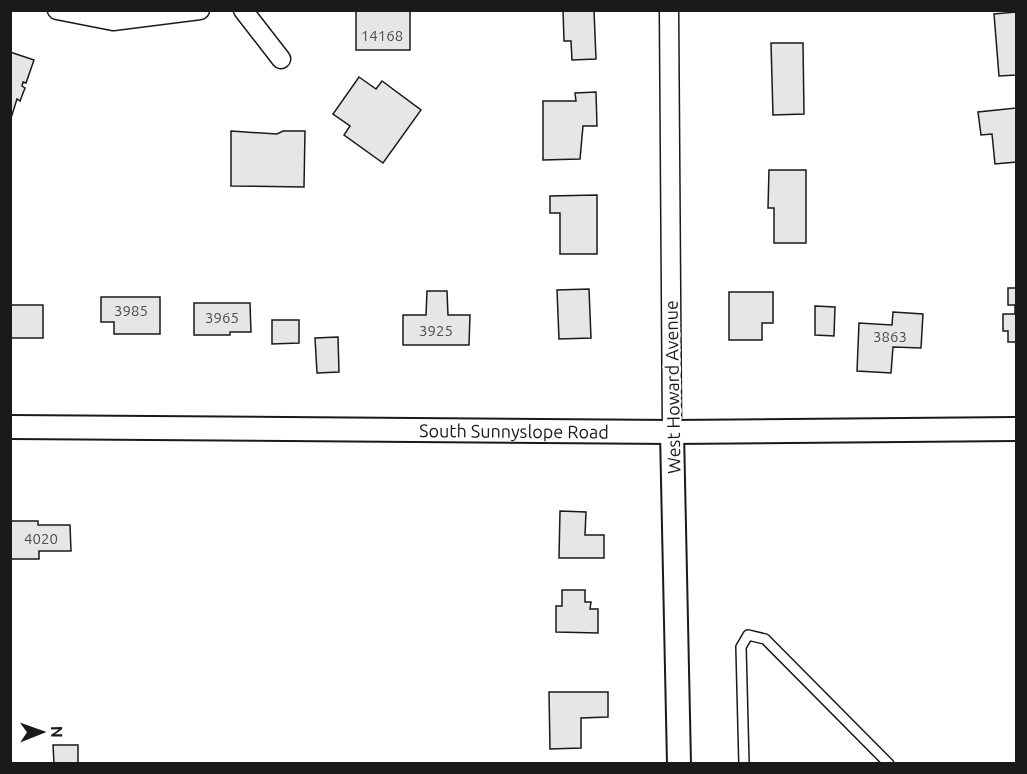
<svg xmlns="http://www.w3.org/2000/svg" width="1027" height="774" font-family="Ubuntu,sans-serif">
	<rect width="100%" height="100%" fill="#fff"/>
	<!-- building -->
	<g fill="#e6e6e6" stroke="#1a1a1a" stroke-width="1.5">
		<rect x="356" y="10" width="54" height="40"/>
		<polygon points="563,10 594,10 596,59 572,60 571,41 564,41"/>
		<polygon points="1016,12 1016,75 999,76 994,14"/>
		<polygon points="771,43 803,43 804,114 773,115"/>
		<polygon points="10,52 34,60 26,83 23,82 22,86 25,88 20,101 17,99 11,118"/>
		<polygon points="359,77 376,89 382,81 421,110 383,163 344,135 350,126 333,114"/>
		<polygon points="596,92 597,126 583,126 580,159 543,160 543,101 576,101 575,93"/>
		<polygon points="1016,108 1016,162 995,164 992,134 981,135 978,112"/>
		<polygon points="231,131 277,134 283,131 305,131 304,187 231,186"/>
		<polygon points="769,170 806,170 806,243 774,243 774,208 768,208"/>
		<polygon points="597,195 597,254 560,254 560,213 550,213 550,196"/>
		<polygon points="1008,288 1016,288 1016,342 1008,342 1008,331 1003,331 1003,314 1015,314 1015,305 1008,305"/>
		<polygon points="589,289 591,338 559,339 557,290"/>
		<polygon points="427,291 447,291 448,315 470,315 469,345 403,345 403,315 426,315"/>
		<polygon points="729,292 773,292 773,323 762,323 762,340 729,340"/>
		<polygon points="101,297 160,297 160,334 114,334 114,322 101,322"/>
		<polygon points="194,303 250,303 251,332 230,332 230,335 194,335"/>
		<rect x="10" y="305" width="33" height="33"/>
		<polygon points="815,306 835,307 834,336 815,335"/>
		<polygon points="893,312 923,314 921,348 893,347 891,373 857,371 859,323 892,325"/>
		<polygon points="272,320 299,320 299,343 272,344"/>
		<polygon points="338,337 339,372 317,373 315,338"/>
		<polygon points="560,511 586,512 585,535 604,535 604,558 559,558"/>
		<polygon points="10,521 38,521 38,525 70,525 71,551 39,551 39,559 10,559"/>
		<polygon points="562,590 585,590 585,602 591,602 590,609 598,609 598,633 556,632 556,606 562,606"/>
		<polygon points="549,692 608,692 608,717 581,718 581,748 550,749"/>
		<polygon points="53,745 78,745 78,764 54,764"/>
	</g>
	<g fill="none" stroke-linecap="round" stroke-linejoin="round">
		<defs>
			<polyline id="service" points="744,764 741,647 748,635 765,639 889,764"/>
			<g id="minor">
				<polyline points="57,10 113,21 200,10"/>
				<polyline points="243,10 281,59"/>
				<polyline points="669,10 672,432"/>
			</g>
			<g id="tertiary">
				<path id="s1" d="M10,427L672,432L1016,429"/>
				<polyline points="672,432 679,764"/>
			</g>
		</defs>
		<!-- service casing -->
		<use href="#service" stroke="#1a1a1a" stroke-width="12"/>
		<!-- minor casing -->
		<use href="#minor" stroke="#1a1a1a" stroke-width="21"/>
		<!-- tertiary casing -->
		<use href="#tertiary" stroke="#1a1a1a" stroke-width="26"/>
		<!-- service -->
		<use href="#service" stroke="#fff" stroke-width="9"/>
		<!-- minor -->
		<use href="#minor" stroke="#fff" stroke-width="18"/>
		<!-- tertiary -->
		<use href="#tertiary" stroke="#fff" stroke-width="22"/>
	</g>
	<g text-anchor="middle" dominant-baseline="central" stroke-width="4.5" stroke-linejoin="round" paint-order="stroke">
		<!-- number labels -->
		<g font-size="15" fill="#4d4d4d">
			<text x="382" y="35">14168</text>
			<text x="131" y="310">3985</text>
			<text x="222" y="317">3965</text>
			<text x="436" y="330">3925</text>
			<text x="890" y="336">3863</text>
			<text x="41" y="538">4020</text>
		</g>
		<!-- street labels -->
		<g font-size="18" fill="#1a1a1a" stroke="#fff">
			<text transform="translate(672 387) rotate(-91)">West Howard Avenue</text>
			<text stroke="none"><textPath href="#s1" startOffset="504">South Sunnyslope Road</textPath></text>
		</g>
	</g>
	<!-- border -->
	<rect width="1027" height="774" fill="none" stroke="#1a1a1a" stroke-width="24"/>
	<!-- north arrow -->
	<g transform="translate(42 732) rotate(89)" stroke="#ffffff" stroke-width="4.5" paint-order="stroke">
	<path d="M0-4.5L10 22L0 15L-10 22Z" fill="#1a1a1a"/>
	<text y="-9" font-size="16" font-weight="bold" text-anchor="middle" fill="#1a1a1a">N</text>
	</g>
</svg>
